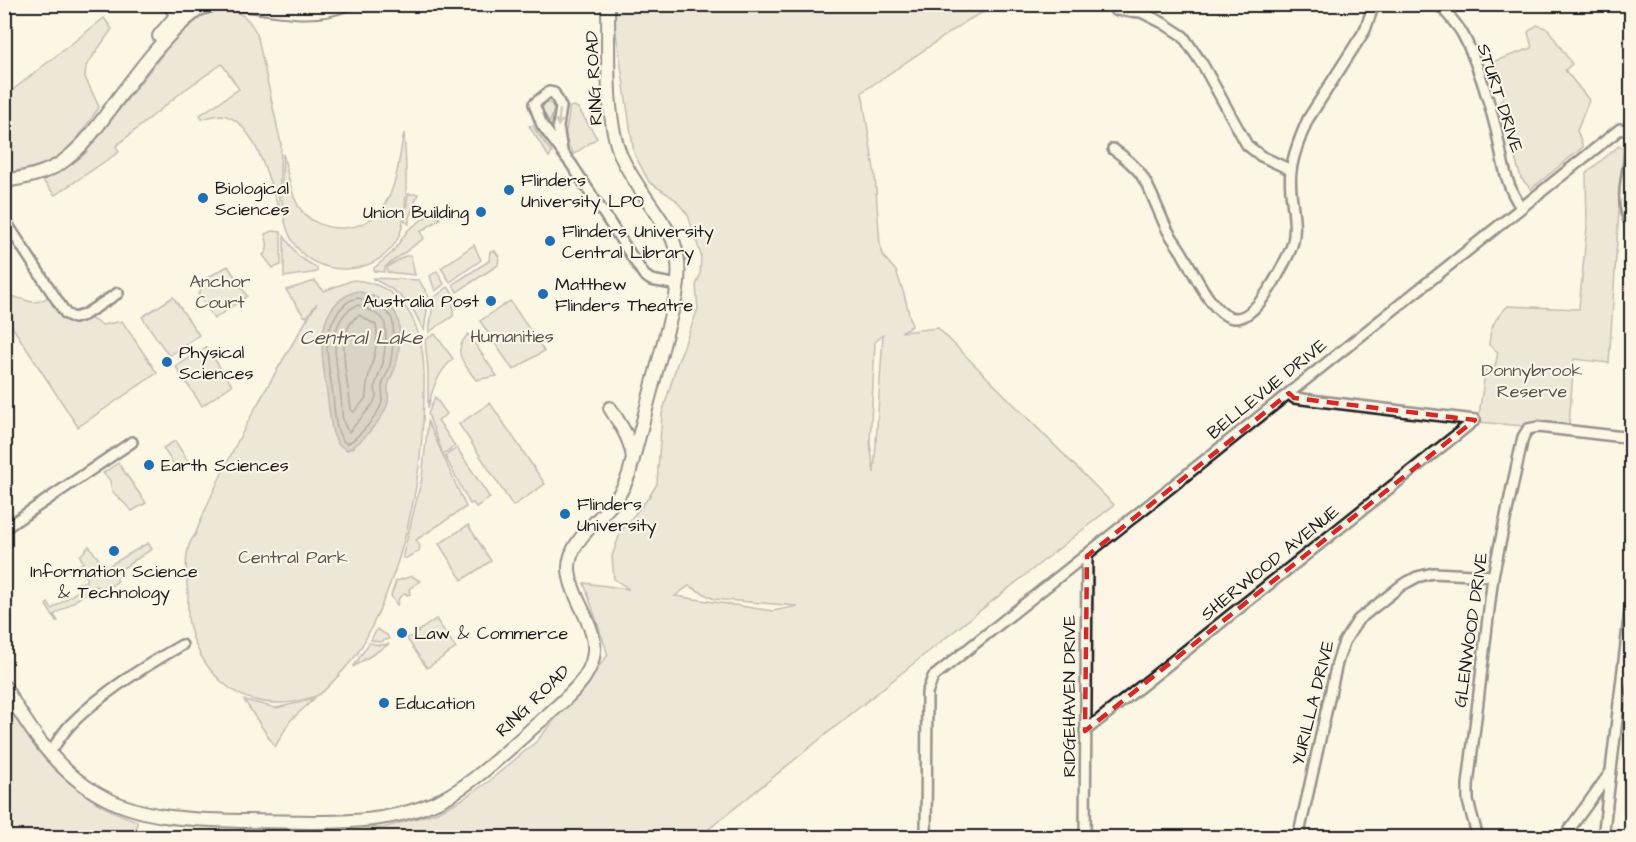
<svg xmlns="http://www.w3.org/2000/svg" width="1636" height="842" font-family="'Architects Daughter',sans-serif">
	<rect width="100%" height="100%" fill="#fcf5e5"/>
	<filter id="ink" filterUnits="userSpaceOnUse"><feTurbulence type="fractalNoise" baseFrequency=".0167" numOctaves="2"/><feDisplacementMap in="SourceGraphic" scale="12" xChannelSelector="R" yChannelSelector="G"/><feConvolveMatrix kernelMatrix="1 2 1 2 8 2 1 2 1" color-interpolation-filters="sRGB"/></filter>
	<g filter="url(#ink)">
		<!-- green -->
		<g fill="#dbd5c8" stroke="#7c7872" stroke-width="1.5" fill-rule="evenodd">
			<path d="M612,5H984L988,10L970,19L862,92L875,176L880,245L884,257L896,271L904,294L912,326L901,332L938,328L1114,505L924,655L699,837L319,838L322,826L383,828L435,813L461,800L488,782L537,741L608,655L584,583L629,589L614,579L612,556L621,531L649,497L657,484L662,414L677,364L698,309L696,286L700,275L701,255L688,215L675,199L649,182L634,153ZM883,335L874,473L870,443L875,342ZM689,586L714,599L798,606L773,611L675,596Z"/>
			<path d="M221,10C242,12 247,15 257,34L281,144L279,202L281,216C271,189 256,118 221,115C215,115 207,118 202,119L200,115L239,89L222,64L183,91L116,146L119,152L55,195L43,181L84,155L176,37L204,15Z"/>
			<path d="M104,18L112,29L86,66L85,77L99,107C88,124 73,147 55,158C41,167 21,170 5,173V96Z"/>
			<polygon points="1537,25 1548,29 1572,64 1565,70 1589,100 1577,131 1583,147 1531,189 1521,178 1499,104 1504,96 1495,61 1532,48 1528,32"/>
			<polygon points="546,102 551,104 554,109 550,122 541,110"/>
			<path d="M574,106L578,108L597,138L574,154C558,132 570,129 569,107Z"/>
			<polygon points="533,125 536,131 552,153 549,157 529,126"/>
			<path d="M404,133C406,159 409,216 398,238C378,278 313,280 292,240C278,215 282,182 283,154C288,171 290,193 299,207C318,237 368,234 385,204C398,183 399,157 404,133Z"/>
			<path d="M1619,146L1623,149L1609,363L1574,359L1569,425L1539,420L1524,426L1478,422L1486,366L1495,367L1498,352L1489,345C1490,327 1495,318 1508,306L1579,309L1587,226L1586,173Z"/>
			<polygon points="408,194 418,194 409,218 409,224 405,221"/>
			<polygon points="434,211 440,219 420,232 424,238 385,267 384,272 374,271 374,268 392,253 408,230"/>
			<path d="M272,231L281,232V265L273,268L263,255C270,250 267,241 265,234Z"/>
			<polygon points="284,236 298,256 317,268 317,272 284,277"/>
			<polygon points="474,245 481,260 450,282 441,268"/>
			<polygon points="490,251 495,251 499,257 498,265 457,292 453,284 489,261"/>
			<polygon points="405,256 411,256 415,275 387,272 387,267"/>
			<polygon points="228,266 247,296 214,319 198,294 200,292 203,280"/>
			<polygon points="437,271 444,284 435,291 430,276"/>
			<path d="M373,278L419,280L429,297L424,330C421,326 418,319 415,313C405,297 391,287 373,279Z"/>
			<path d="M353,280C406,284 423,327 424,374C425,454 412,536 380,609C373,624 366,640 357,654C351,662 327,689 320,694C312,699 290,703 280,703C233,705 199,668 189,624C187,615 188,605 188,596C187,578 182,549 195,535C227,453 272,377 317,303L307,317L304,316L286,290L315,281L324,291Z"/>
			<polygon points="448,287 453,294 453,316 429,332 434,298"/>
			<path d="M53,294L66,314L84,315L102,325L122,321L157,373L78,427L5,316V296C29,296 28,311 53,294Z"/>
			<polygon points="173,297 199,335 169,356 142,317"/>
			<polygon points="510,301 544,351 513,370 480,321"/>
			<path d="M435,334L453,359C438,372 432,389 428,408V371L425,340Z"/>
			<path d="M468,334L497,376L476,380C464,363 451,353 468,334Z"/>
			<polygon points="206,347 232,385 202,406 176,367"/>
			<polygon points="435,397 447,414 438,420 455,446 443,454 428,414"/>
			<polygon points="490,403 545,484 513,506 459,424"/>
			<polygon points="428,422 466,507 416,540 420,546 419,551 406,558 403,558 403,555 422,478"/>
			<polygon points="175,441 188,461 177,469 163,448"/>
			<polygon points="457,448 490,498 476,507 473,503 470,504 445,456"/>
			<polygon points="118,463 146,503 132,511 112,491 110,480 103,473"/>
			<polygon points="468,525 491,561 462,580 439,544"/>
			<polygon points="148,543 152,549 114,574 118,581 102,592 97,586 54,615 58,621 56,621 46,605 48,603 52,609 82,588 78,583 86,582 86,570 80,570 78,567 83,562 80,556 89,546 105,568"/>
			<polygon points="412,576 420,581 409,589 410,594 407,595 406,593 399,598 397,605 391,596 396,581"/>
			<polygon points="436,619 456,648 427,668 407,639"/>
			<polygon points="377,629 387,635 389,639 379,642 371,640"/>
			<polygon points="369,643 379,645 389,644 353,667"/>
			<path d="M4,698C31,745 52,775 99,804C110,811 124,816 137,821L136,837H5Z"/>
			<polygon points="314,699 290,721 275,747 244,700 276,708"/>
		</g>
		<!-- water -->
		<path fill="#b0aba1" stroke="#75726c" stroke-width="1.5" d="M357,291C372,295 393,302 398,319C401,330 399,355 396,365C394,373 389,379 388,387C388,396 390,402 385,410C380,421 358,447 347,450L338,444L333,434C330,421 329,407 327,393C322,357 311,306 357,291Z"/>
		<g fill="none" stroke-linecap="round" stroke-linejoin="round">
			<!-- shore -->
			<g stroke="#575551" stroke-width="1.5">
				<path d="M357,298C369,300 386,307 392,319C395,326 392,358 390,365C388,373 383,379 382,387C382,394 384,399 381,405C376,418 359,437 347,444C334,435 335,411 333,396C330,368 320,341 336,315C341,307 348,300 357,298Z"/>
				<path d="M358,305L373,312L383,319L385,324L386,338L383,363L375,386L376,397L373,404L349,432C341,424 342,407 341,396C338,368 322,319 358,305Z"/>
				<path d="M359,315L376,325C381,350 365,373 366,398L354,412L351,410C349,383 332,332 359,315Z"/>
			</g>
			<defs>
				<g id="minor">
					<path d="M1439,4C1447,14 1456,23 1462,33C1476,58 1489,101 1496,129C1502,155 1504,184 1521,207"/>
					<polyline points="1115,10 1141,12 1163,23 1183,36 1203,65 1247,145 1261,156 1291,170"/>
					<path d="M1632,147C1628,172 1618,204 1632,226"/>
					<path d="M1113,149C1123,156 1132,163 1140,173C1152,190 1158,212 1168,231C1173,240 1180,248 1185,258C1195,274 1214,319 1236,318C1257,318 1281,270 1289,253C1302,227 1287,197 1291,171C1293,154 1301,135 1308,119L1365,30L1374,4"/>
					<polyline points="562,151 558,127 561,107 554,93 549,92 534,104 542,125 572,165 644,275 651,280 678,285"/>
					<polyline points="4,219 66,314 74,318 84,315 118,293"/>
					<polyline points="1289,393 1294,398 1475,420"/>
					<polyline points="4,529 132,442"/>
					<polyline points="1085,731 1475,420"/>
					<path d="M49,754C56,744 63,732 71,724C103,692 143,667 182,645"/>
					<polyline points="926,838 927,693 933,677 1615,133 1620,129 1630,131 1632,135"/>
					<polyline points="1085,838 1087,556"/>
					<polyline points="1298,838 1337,663 1344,642 1358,620 1402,585 1417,577 1433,573 1493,576"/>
					<polyline points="1478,838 1468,801 1468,785 1493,576 1523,437 1528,429 1538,427 1632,438"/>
					<polyline points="1563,838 1610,773"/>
					<polyline points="1603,838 1632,593"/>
				</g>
				<g id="tertiary">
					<polyline points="169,4 173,10 199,9 216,4"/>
					<path d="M242,4C275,9 315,18 346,4"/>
					<polyline points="159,36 181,10 189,4"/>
					<path d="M4,181C24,178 45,174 61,163C84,147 100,123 116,101C141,68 165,34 199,9"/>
					<path d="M610,408C620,424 631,439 633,459"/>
					<path d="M4,686C29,728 53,767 96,793C141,820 196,820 247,821C316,821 388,830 450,795C477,779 501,756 525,735C544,717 569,699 584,678C613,636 571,607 569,569C568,543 596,523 611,505C619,496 625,485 629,474L676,296C680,276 680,257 672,238C657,210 634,185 621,156C604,116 609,48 608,4"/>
				</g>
			</defs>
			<!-- minor casing -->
			<use href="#minor" stroke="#1c1c1c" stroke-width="14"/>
			<!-- tertiary casing -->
			<use href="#tertiary" stroke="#1c1c1c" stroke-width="16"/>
			<!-- minor -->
			<use href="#minor" stroke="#fcf5e5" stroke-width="9"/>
			<!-- tertiary -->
			<use href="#tertiary" stroke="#fcf5e5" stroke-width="12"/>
		</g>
		<!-- one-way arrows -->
		<defs><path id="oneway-solid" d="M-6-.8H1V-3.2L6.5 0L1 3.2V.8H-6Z" transform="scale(1.5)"/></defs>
		<use fill="#97938b" href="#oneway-solid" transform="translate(559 118) rotate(97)"/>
	</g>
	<!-- marked area -->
	<path d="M0 0H1636V842H0ZM1289,393L1294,398L1475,420L1085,731L1087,556Z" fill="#fcf5e5" fill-opacity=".55" fill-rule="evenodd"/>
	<path fill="none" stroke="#d62828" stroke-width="4.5" stroke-dasharray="12 8" stroke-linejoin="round" d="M1289,393L1294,398L1475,420L1085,731L1087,556Z"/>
	<!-- markers -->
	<g fill="#1f6fb2" stroke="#fcf5e5" stroke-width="2">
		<circle cx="509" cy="190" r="6"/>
		<circle cx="203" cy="198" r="6"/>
		<circle cx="481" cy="212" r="6"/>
		<circle cx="550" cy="241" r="6"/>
		<circle cx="543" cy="294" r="6"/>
		<circle cx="491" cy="301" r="6"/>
		<circle cx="167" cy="362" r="6"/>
		<circle cx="149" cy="465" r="6"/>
		<circle cx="565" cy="514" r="6"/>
		<circle cx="114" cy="551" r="6"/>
		<circle cx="402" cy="633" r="6"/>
		<circle cx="384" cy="703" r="6"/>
	</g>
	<g text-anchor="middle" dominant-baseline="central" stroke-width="4.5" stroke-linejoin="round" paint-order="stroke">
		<!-- street labels -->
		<g font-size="18" fill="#1c1c1c" stroke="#fcf5e5">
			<text transform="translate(594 78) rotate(-93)">RING ROAD</text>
			<text transform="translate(1500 98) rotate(72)">STURT DRIVE</text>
			<text transform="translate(1267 389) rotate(-39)">BELLEVUE DRIVE</text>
			<text transform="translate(1270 563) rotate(-39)">SHERWOOD AVENUE</text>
			<text transform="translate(1471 630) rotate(-82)">GLENWOOD DRIVE</text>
			<text transform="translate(1069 696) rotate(-90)">RIDGEHAVEN DRIVE</text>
			<text transform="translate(533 701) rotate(-44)">RING ROAD</text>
			<text transform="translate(1313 703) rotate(-76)">YURILLA DRIVE</text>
		</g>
		<!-- poi labels -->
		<g font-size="18" fill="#1c1c1c" stroke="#fcf5e5" text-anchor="start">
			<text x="521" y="180">Flinders<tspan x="521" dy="21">University LPO</tspan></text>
			<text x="215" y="188">Biological<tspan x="215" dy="21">Sciences</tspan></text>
			<text x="469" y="212" text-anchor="end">Union Building</text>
			<text x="562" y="231">Flinders University<tspan x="562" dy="21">Central Library</tspan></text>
			<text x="555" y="284">Matthew<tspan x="555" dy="21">Flinders Theatre</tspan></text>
			<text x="479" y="301" text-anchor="end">Australia Post</text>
			<text x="179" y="352">Physical<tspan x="179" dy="21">Sciences</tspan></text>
			<text x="161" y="465">Earth Sciences</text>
			<text x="577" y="504">Flinders<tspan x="577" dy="21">University</tspan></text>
			<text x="114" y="571" text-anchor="middle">Information Science<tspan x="114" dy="21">&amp; Technology</tspan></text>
			<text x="414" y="633">Law &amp; Commerce</text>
			<text x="396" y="703">Education</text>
		</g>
		<!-- park labels -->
		<g font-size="18" fill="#555450" stroke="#fcf5e5">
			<text x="220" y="281">Anchor<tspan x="220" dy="21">Court</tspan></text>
			<text x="512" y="336">Humanities</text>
			<text x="1532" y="370">Donnybrook<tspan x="1532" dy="21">Reserve</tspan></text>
			<text x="293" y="557">Central Park</text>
		</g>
		<!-- water labels -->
		<g font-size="20" font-style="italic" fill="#575551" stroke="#fcf5e5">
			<text x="361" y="338">Central Lake</text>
		</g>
	</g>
	<!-- margin -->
	<rect width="1636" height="842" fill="none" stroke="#fcf5e5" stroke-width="24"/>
	<rect x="12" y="12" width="1612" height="818" fill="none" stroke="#1c1c1c" stroke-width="2" filter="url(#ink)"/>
</svg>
